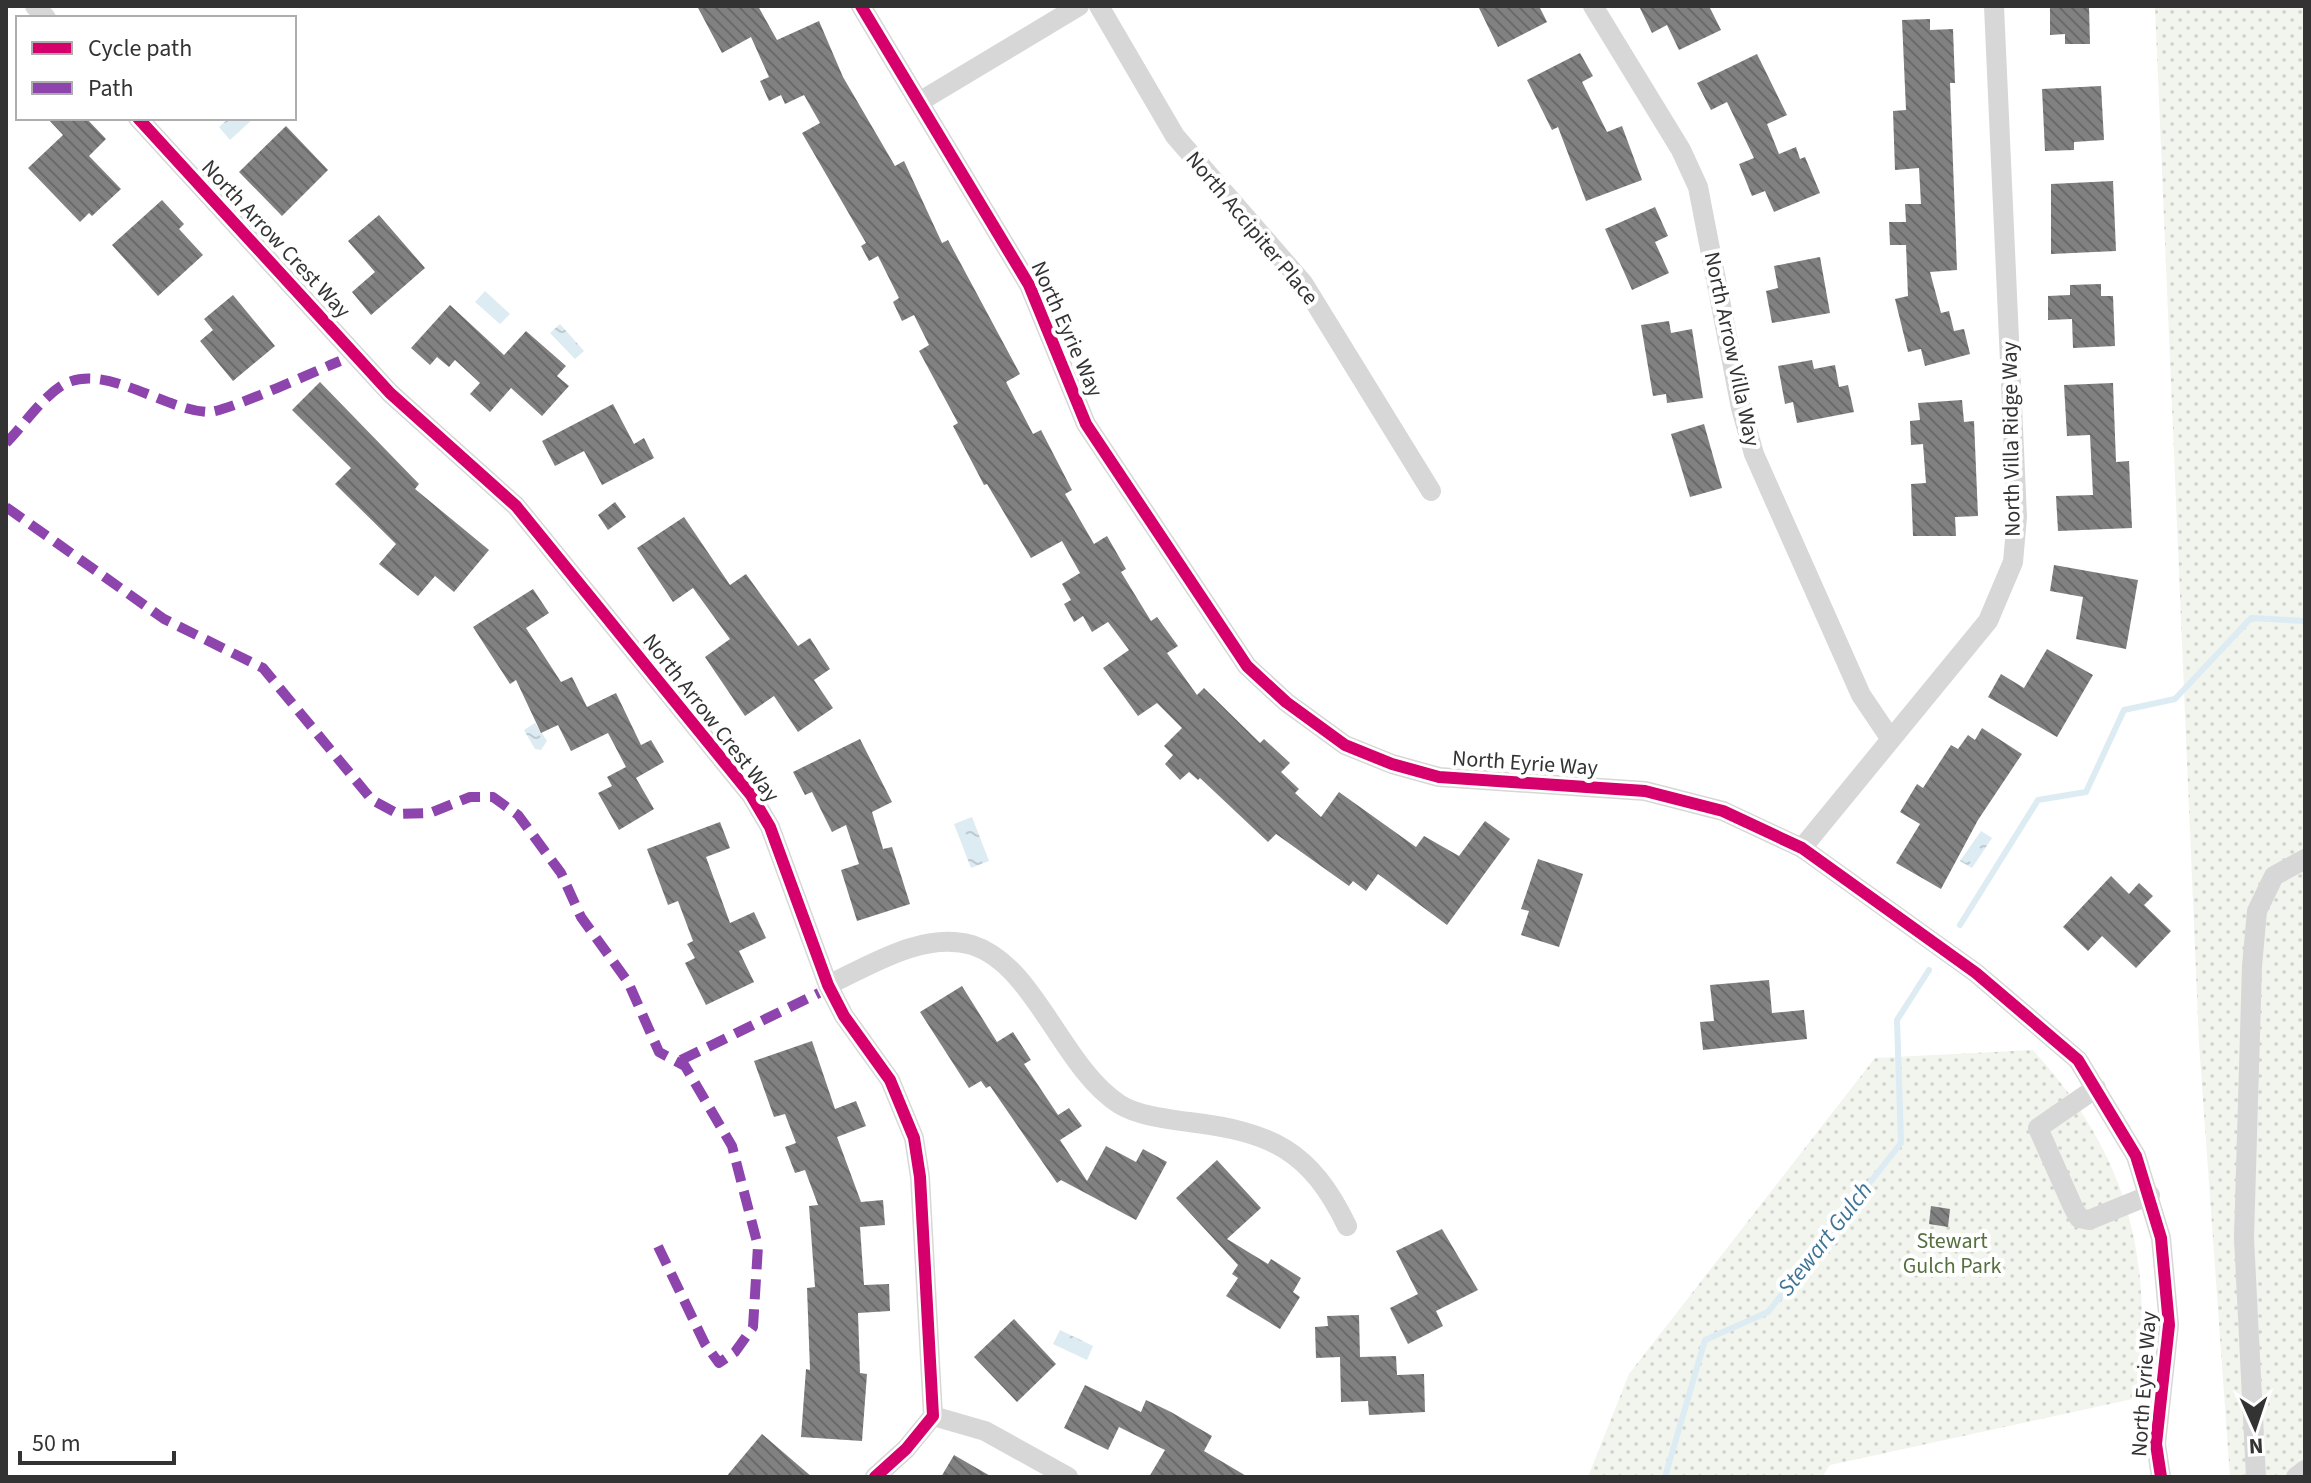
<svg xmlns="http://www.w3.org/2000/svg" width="2311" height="1483" font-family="'Source Sans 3',sans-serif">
	<defs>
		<pattern id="grass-dots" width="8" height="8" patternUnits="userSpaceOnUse" patternTransform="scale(2)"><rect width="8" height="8" fill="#f1f5ed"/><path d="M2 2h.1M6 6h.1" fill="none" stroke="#cfd2cc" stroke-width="1.8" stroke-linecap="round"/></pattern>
		<pattern id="water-ripples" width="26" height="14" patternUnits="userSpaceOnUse" patternTransform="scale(2)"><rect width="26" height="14" fill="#ddebf3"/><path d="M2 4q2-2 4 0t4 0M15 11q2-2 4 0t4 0" fill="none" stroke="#becad1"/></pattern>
		<pattern id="building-back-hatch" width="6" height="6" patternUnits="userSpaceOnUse" patternTransform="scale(2)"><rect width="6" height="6" fill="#818181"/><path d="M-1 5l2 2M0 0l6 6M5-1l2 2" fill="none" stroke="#6a6a6a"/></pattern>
	</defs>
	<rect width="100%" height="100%" fill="#fff"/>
	<!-- grass -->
	<g fill="url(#grass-dots)">
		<polygon points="2155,6 2305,6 2305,1477 2230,1477 2199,1043"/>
		<path d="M2033,1050C2129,1156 2154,1258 2137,1398L1830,1465L1822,1477H1588L1629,1374L1875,1058Z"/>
	</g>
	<!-- water -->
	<g fill="url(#water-ripples)">
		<polygon points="229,118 254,118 230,140 219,127"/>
		<polygon points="485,291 510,314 500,324 475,302"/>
		<polygon points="560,324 584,351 575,359 550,333"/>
		<polygon points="535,723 547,741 541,750 535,749 524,730"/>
		<polygon points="972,817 989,861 971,868 954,824"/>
		<polygon points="1981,831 1992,838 1972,868 1960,861"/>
		<polygon points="1060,1330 1093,1346 1087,1360 1053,1344"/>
	</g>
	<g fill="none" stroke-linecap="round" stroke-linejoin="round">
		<!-- stream -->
		<g stroke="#ddebf3" stroke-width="6">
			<polyline points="1960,925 2038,800 2086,792 2124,710 2175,699 2251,618 2305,621"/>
			<polyline points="1665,1477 1705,1340 1768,1312 1901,1143 1897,1020 1929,970"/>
		</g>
	</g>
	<!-- building -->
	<g fill="url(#building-back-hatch)">
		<polygon points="697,6 758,6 777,40 819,21 843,77 895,166 904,161 942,243 948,240 1020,374 1006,382 1033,434 1041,430 1072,490 1065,494 1094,544 1107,536 1126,569 1121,572 1151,621 1157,617 1178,646 1167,653 1197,695 1204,688 1260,743 1264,739 1290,763 1281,772 1299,789 1295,793 1321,817 1339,792 1416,847 1424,836 1459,856 1485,821 1510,839 1447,925 1378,874 1366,891 1353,881 1349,886 1276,834 1268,842 1200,778 1198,780 1189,772 1180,780 1165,764 1173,755 1164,746 1182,728 1157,703 1138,716 1103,668 1129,650 1108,622 1092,632 1083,616 1074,622 1064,604 1071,600 1062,584 1080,573 1062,541 1031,558 987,484 984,485 953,426 958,423 919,351 929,345 914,315 902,321 893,302 899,298 878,256 869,261 861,246 866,243 802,133 820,123 804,95 785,104 781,95 769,101 760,81 769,77 751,37 722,53"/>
		<polygon points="1478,6 1539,6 1547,22 1498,47"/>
		<polygon points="1639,6 1709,6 1721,30 1679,50 1667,25 1652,33"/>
		<polygon points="2050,6 2089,6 2090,44 2065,44 2065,34 2050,35"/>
		<polygon points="1930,19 1930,30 1953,29 1955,83 1950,83 1957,270 1930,272 1941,313 1949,311 1954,331 1964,329 1970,354 1925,366 1921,349 1908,352 1895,299 1908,296 1906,245 1890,245 1889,222 1906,222 1905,204 1921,204 1919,168 1895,170 1893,111 1906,110 1902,20"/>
		<polygon points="1580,53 1593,76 1582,82 1607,132 1622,126 1642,180 1586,201 1558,127 1552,130 1527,80"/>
		<polygon points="1757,54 1787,115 1767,124 1779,154 1796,147 1800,159 1805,157 1820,193 1774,212 1765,191 1752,196 1739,164 1754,158 1727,102 1711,110 1697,83"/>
		<polygon points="2101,86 2104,140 2074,142 2074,150 2045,151 2042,89"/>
		<polygon points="47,118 86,118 106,139 89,156 121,189 92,216 89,213 80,222 28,168 63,135"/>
		<polygon points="286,126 328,170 282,216 239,172"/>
		<polygon points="2113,181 2116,251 2051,254 2051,184"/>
		<polygon points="162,200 184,224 179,229 203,255 158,296 112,245"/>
		<polygon points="1655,207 1668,236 1655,242 1669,273 1632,290 1605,229"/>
		<polygon points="379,215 425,268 371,315 352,292 375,272 348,241"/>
		<polygon points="1820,257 1830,313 1772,323 1766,291 1778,288 1774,266"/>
		<polygon points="2101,284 2101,296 2113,296 2115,346 2073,348 2072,319 2048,320 2048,296 2070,295 2070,285"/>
		<polygon points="233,295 275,346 233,381 200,341 213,330 204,319"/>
		<polygon points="450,305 504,355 526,331 566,366 557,376 569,386 542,416 511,388 490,412 470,394 480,383 455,360 449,367 437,357 430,365 411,348"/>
		<polygon points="1669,321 1671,333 1692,329 1703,398 1667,403 1666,394 1653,396 1641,325"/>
		<polygon points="1812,360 1814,369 1835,365 1839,387 1848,385 1854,412 1797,423 1793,402 1785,404 1778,366"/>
		<polygon points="320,382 419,484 415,489 489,550 454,592 435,576 418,596 379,564 396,544 335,484 351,468 292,410"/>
		<polygon points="2113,383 2116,462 2129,461 2132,528 2058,531 2056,496 2093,495 2090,435 2067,436 2064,385"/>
		<polygon points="1962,400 1964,422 1974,421 1978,516 1955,517 1956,536 1913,536 1911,484 1926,483 1923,444 1911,445 1910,421 1920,420 1918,403"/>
		<polygon points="613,404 634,444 644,438 654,458 602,485 584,451 555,466 542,441"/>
		<polygon points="1704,424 1722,488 1690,497 1671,434"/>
		<polygon points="615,502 626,517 608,530 598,515"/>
		<polygon points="684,517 730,585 746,574 798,646 810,638 830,669 814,680 833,708 798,732 774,696 745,716 705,657 730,639 693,588 673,602 637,548"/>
		<polygon points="2054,565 2138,580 2126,649 2076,639 2083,597 2050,591"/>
		<polygon points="533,589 549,613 526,628 561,682 572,677 587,707 616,693 641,745 651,740 664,762 636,778 654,809 619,830 598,793 612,786 607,777 626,767 608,733 571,751 558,725 541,733 516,680 510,684 473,627"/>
		<polygon points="2047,649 2093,675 2057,737 1988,697 2001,674 2024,688"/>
		<polygon points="1982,728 2022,754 1978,820 1941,889 1896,863 1920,824 1900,812 1917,784 1923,788 1951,745 1958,749 1968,735 1975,740"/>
		<polygon points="860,739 892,802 872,812 883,849 892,847 910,904 857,921 841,870 859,864 846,825 832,832 812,792 805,795 793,772"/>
		<polygon points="720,822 730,848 706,857 730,923 754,912 766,938 739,951 754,982 706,1005 685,963 695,958 687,944 693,941 678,901 668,905 647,849"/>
		<polygon points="1538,859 1583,874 1559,947 1521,935 1529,911 1521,909"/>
		<polygon points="2111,876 2129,894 2139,883 2153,896 2144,905 2171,931 2136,968 2102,936 2088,951 2063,927"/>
		<polygon points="1769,980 1772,1013 1804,1010 1807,1039 1703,1050 1700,1022 1714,1021 1710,985"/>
		<polygon points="962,986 997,1042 1013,1032 1031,1060 1024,1064 1058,1115 1069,1108 1082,1126 1060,1140 1087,1181 1106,1146 1136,1162 1143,1149 1167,1162 1136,1220 1061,1180 1057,1183 990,1086 986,1088 981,1081 969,1088 920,1012"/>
		<polygon points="812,1041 835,1109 856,1101 866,1126 837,1137 861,1202 883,1200 885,1225 860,1227 864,1285 889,1284 890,1311 858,1313 860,1373 867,1374 862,1441 801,1437 806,1369 810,1370 807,1288 815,1287 809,1206 818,1205 805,1170 795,1173 785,1147 796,1143 785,1114 774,1117 754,1061"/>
		<polygon points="1217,1160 1261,1208 1227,1239 1268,1264 1271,1259 1301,1278 1293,1292 1300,1297 1280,1329 1226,1296 1238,1278 1232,1274 1238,1265 1176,1198"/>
		<polygon points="1931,1206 1950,1209 1948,1227 1929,1224"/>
		<polygon points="1442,1229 1478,1290 1436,1311 1443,1326 1408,1344 1390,1308 1418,1294 1396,1251"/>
		<polygon points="1359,1315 1360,1357 1396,1356 1397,1375 1424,1374 1425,1412 1369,1415 1368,1401 1341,1402 1340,1357 1316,1358 1315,1327 1328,1326 1327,1316"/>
		<polygon points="1014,1319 1056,1364 1017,1402 974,1357"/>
		<polygon points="1085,1385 1141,1412 1146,1400 1171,1412 1212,1436 1204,1451 1248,1477 1149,1477 1165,1450 1119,1427 1108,1450 1064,1428"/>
		<polygon points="762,1434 812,1477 726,1477"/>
		<polygon points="954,1455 992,1477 941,1477"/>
	</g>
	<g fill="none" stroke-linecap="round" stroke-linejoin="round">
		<!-- minor -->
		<g stroke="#d7d7d7" stroke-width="20">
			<polyline points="35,6 46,18"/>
			<polyline points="861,6 1029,285 1086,424 1247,666 1286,702 1345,745 1392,764 1439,777 1645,791 1723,811 1802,848 1976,973 2078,1060 2136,1156 2161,1238 2169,1325 2156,1444 2161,1477"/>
			<polyline points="1099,6 1175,136 1303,283 1431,491"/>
			<polyline points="1593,6 1681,150 1698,187 1741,408 1754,454 1861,695 1890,738"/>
			<polyline points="919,102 1079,6"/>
			<polyline points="138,118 390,393 516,506 751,795 770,827 828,985 844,1016 890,1080 914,1138 920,1177 933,1416 906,1449 875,1477"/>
			<polyline points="1802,848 1988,621 2013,562 2017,517 1994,6"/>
			<path d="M828,985C871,965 923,931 972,945C1035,965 1061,1066 1119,1104C1138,1116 1168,1119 1189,1122C1272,1132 1310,1150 1347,1226"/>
			<polyline points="2096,1088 2038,1128 2073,1207 2079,1218 2089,1220 2150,1195"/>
			<polyline points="933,1416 985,1431 1068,1477"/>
			<polyline points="2256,1477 2244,1238 2252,966 2257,911 2274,876 2305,859"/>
			<polyline points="2296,1477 2305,1470"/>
		</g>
		<!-- quiet -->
		<g stroke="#8e44ad" stroke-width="10" stroke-dasharray="20 10" stroke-linecap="butt">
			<path d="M6,443C23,426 41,399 61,386C102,360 163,410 208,412C224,413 318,370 340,361"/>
			<polyline points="6,507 164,619 263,668 372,800 398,814 430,813 470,797 493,797 518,815 561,873 581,917 628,982 659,1052 685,1066 732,1146 758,1246 753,1327 735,1352 719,1363 705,1344 654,1238"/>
			<polyline points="681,1060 819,993"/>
		</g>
		<defs>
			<g id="cycleway">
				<polyline points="861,6 1029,285 1086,424 1247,666 1286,702 1345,745 1392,764 1439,777 1645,791 1723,811 1802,848 1976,973 2078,1060 2136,1156 2161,1238 2169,1325 2156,1444 2161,1477"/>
				<polyline points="138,118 390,393 516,506 751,795 770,827 828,985 844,1016 890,1080 914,1138 920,1177 933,1416 906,1449 875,1477"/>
			</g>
		</defs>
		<!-- cycleway casing -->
		<use href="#cycleway" stroke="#fff" stroke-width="17"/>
		<!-- cycleway -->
		<use href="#cycleway" stroke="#d6006c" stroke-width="12"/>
	</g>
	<g text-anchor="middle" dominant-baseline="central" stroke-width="8" stroke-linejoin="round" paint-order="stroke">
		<!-- street labels -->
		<g font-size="22" fill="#333" stroke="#fff">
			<text transform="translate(1252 228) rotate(50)">North Accipiter Place</text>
			<text transform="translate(276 239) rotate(47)">North Arrow Crest Way</text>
			<text transform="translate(1067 329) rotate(66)">North Eyrie Way</text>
			<text transform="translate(1732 349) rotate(78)">North Arrow Villa Way</text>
			<text transform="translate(2011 439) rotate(-91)">North Villa Ridge Way</text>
			<text transform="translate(711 718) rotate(52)">North Arrow Crest Way</text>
			<text transform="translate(1525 763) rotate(4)">North Eyrie Way</text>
			<text transform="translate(2144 1384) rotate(-86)">North Eyrie Way</text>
		</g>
		<!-- park labels -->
		<g font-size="22" fill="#56703f" stroke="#fff">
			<text x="1952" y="1241">Stewart<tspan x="1952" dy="25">Gulch Park</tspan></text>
		</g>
		<!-- water labels -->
		<g font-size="24" font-style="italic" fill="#3f7597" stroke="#fff">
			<text transform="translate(1825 1239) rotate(-52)">Stewart Gulch</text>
		</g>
	</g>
	<!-- border -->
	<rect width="2311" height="1483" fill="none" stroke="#333333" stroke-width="16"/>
	<!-- legend -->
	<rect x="16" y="16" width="280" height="104" fill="#ffffff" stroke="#adadad" stroke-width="2"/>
	<rect x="32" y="42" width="40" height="12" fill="#d6006c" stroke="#adadad" stroke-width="2"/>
	<text x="88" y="56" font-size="24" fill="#333333">Cycle path</text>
	<rect x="32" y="82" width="40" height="12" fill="#8e44ad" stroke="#adadad" stroke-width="2"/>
	<text x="88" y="96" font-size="24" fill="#333333">Path</text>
	<!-- north arrow -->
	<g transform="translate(2255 1427) rotate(177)" stroke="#ffffff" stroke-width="6" paint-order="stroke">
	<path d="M0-6L14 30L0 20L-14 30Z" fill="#333333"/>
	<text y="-12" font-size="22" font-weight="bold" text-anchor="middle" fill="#333333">N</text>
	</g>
	<!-- scale -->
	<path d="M20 1451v12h154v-12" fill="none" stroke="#333333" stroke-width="4"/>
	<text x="32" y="1451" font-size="24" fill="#333333" stroke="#ffffff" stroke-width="6" paint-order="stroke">50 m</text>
</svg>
